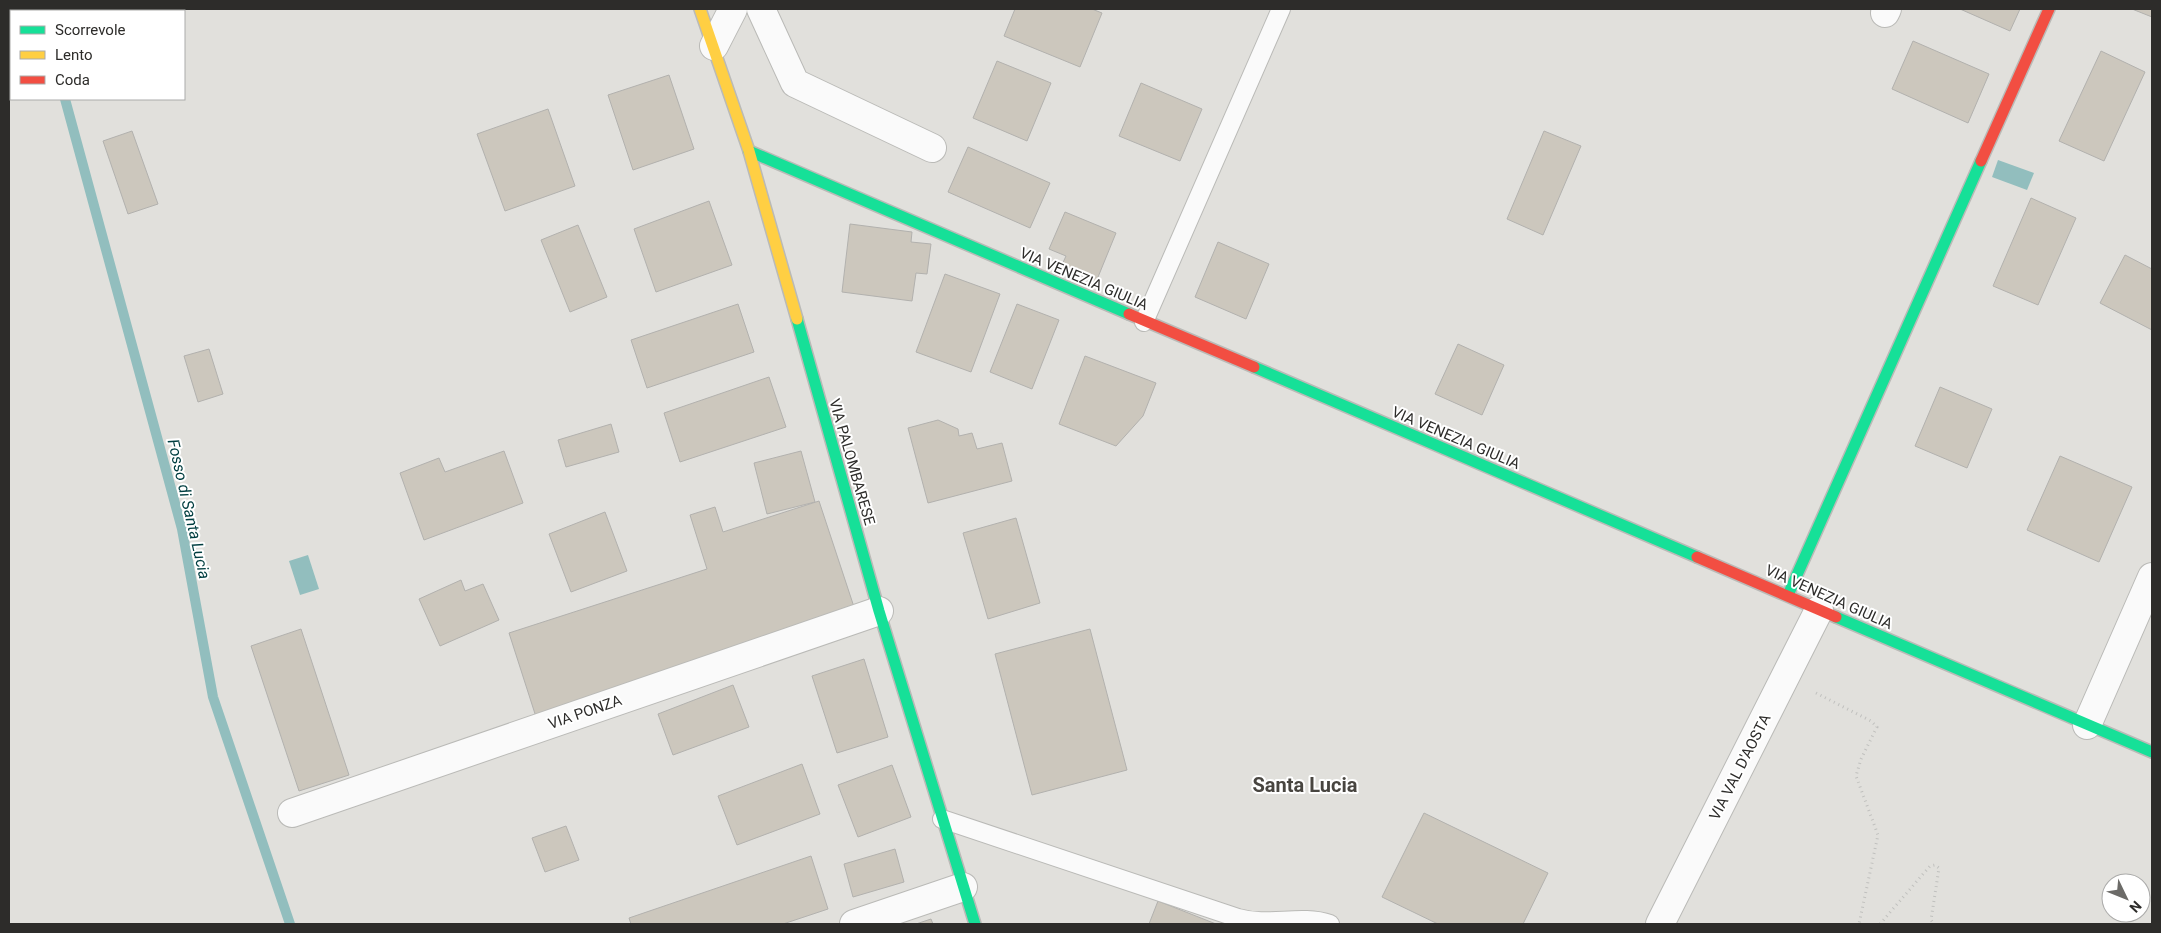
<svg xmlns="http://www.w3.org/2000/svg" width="2161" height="933" font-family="Roboto,sans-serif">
	<rect width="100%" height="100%" fill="#e1e0dc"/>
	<!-- water -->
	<g fill="#92bebe">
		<polygon points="1998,160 2034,173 2027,190 1992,177"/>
		<polygon points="308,555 319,589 300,595 289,561"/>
	</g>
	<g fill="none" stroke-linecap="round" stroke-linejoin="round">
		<!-- stream -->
		<g stroke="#92bebe" stroke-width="10">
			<polyline points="24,9 25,11"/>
			<polyline points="65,99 182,529 213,697 290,924"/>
		</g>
	</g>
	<!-- building -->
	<g fill="#ccc7bd" stroke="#b2b1ae">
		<polygon points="1015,9 1092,9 1102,13 1080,67 1004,36"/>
		<polygon points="1960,9 2020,9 2010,31"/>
		<polygon points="2132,9 2152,9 2152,17"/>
		<polygon points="1913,41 1989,74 1968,123 1892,89"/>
		<polygon points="2101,51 2145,72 2104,161 2059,141"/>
		<polygon points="997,61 1051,83 1027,141 973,118"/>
		<polygon points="669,75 694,149 633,170 608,95"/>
		<polygon points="1141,83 1202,109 1180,161 1119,136"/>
		<polygon points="548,109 575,186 505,211 477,134"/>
		<polygon points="132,131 158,204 128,214 103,141"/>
		<polygon points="1544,131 1581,146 1543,235 1507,219"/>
		<polygon points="968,147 1050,183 1030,228 948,192"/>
		<polygon points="2031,198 2076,218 2038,305 1993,286"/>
		<polygon points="709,201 732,265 656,292 634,229"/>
		<polygon points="1065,212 1116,233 1096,282 1061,267 1066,256 1049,249"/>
		<polygon points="850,224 912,232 911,242 931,244 927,274 916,273 912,301 842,292"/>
		<polygon points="578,225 607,297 570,312 541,240"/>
		<polygon points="1218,242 1269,264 1246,319 1195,297"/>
		<polygon points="2125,255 2152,269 2152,330 2100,303"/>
		<polygon points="945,274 1000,294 971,372 916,352"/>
		<polygon points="738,304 754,352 647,388 631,340"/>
		<polygon points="1017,304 1059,320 1032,389 990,372"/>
		<polygon points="1458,344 1504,365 1482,415 1435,394"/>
		<polygon points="209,349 223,394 198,402 184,356"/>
		<polygon points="1085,356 1156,383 1143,416 1116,446 1059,424"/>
		<polygon points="769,377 786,427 680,462 664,413"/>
		<polygon points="1940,387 1992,409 1967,468 1915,446"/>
		<polygon points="938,420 958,429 959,436 972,433 977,449 1002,443 1012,481 928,503 908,428"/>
		<polygon points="611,424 619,452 566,467 558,440"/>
		<polygon points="504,451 523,503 424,540 400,473 439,458 445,472"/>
		<polygon points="801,451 815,502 767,514 754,463"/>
		<polygon points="2060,456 2132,487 2099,562 2027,530"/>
		<polygon points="819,501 857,616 537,720 509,633 707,569 690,515 715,507 723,532"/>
		<polygon points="605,512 627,571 571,592 549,534"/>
		<polygon points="1016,518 1040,603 988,619 963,533"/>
		<polygon points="461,580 465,591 483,584 499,620 440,646 419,599"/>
		<polygon points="301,629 349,775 299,791 251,646"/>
		<polygon points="1090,629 1127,770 1032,795 995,654"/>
		<polygon points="864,659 888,737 837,753 812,676"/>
		<polygon points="733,685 749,727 673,755 658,714"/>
		<polygon points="802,764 820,814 737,845 718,796"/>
		<polygon points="892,765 911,817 858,837 838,785"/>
		<polygon points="1424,813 1548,873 1523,924 1438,924 1382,897"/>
		<polygon points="566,826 579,860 545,872 532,838"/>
		<polygon points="895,849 904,882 853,897 844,864"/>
		<polygon points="811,856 828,909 783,924 631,924 629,918"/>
		<polygon points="1158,901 1216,924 1149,924"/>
		<polygon points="931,919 933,924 916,924"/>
	</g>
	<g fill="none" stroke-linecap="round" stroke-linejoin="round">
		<defs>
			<g id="lane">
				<polyline points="1144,322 1281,9"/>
				<path d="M942,819L1238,918C1269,927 1300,914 1330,924"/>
			</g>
			<g id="street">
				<polyline points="761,9 795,83 932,148"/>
				<polyline points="1885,13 1887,9"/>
				<polyline points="714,46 733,9"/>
				<polyline points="2087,725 2152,577"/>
				<polyline points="292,813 879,611"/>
				<polyline points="854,924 963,887"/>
				<polyline points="1660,924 1819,610"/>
			</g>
			<g id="fast">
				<polyline points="749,151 1129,314"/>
				<polyline points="797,319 879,611 975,924"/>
				<polyline points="1254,367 1697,557"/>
				<polyline points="1788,595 1981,161"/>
				<polyline points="1836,617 2152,752"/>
			</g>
			<polyline id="slow" points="700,9 749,151 797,319"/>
			<g id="jam">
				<polyline points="1981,161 2049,9"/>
				<polyline points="1129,314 1254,367"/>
				<polyline points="1697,557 1836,617"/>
			</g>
		</defs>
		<!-- lane casing -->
		<use href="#lane" stroke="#babab7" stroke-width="20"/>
		<!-- street casing -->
		<use href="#street" stroke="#babab7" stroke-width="30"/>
		<!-- fast casing -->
		<use href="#fast" stroke="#babab7" stroke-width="14"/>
		<!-- slow casing -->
		<use href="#slow" stroke="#babab7" stroke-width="14"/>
		<!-- jam casing -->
		<use href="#jam" stroke="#babab7" stroke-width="14"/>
		<!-- path -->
		<g stroke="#c0c0be" stroke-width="3" stroke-dasharray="1 4" stroke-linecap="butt">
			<polyline points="1816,693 1871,721 1877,727 1861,759 1856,776 1878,835 1859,924"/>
			<polyline points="1880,924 1930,866 1935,865 1939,868 1931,920 1934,924"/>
		</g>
		<!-- lane -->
		<use href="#lane" stroke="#fafafa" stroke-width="18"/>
		<!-- street -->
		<use href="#street" stroke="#fafafa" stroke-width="28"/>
		<!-- fast -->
		<use href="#fast" stroke="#16e098" stroke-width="11"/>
		<!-- slow -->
		<use href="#slow" stroke="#ffcf43" stroke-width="11"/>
		<!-- jam -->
		<use href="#jam" stroke="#f24e42" stroke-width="11"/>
	</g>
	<g text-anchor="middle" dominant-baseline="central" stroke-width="4" stroke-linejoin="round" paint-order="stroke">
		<!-- street labels -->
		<g font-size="15" fill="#2d2c2a" stroke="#fff">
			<text transform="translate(1084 279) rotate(23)">VIA VENEZIA GIULIA</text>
			<text transform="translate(1456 438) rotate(23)">VIA VENEZIA GIULIA</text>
			<text transform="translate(852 462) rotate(74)">VIA PALOMBARESE</text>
			<text transform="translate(1829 597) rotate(24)">VIA VENEZIA GIULIA</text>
			<text transform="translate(585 712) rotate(-19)">VIA PONZA</text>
			<text transform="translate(1740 767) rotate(-63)">VIA VAL D'AOSTA</text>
		</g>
		<!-- water labels -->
		<g font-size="16" font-style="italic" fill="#003e40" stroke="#fff">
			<text transform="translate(189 509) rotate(77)">Fosso di Santa Lucia</text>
		</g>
		<!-- district labels -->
		<g font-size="20" font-weight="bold" fill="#484540" stroke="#fff">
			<text x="1305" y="785">Santa Lucia</text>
		</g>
	</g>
	<!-- border -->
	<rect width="2161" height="933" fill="none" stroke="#2d2c2a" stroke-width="20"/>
	<!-- legend -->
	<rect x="10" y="10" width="175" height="90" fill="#ffffff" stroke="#ababaa"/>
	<rect x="20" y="26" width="25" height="8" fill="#16e098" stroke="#ababaa"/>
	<text x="55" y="35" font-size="15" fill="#2d2c2a">Scorrevole</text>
	<rect x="20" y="51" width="25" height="8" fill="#ffcf43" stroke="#ababaa"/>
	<text x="55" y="60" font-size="15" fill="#2d2c2a">Lento</text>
	<rect x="20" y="76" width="25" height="8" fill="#f24e42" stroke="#ababaa"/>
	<text x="55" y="85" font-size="15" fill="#2d2c2a">Coda</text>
	<!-- north arrow -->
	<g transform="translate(2126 898) rotate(133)"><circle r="24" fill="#ffffff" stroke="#ababaa"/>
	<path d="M0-4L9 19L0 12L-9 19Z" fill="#6c6b68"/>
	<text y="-8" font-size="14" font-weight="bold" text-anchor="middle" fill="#2d2c2a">N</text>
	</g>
</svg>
